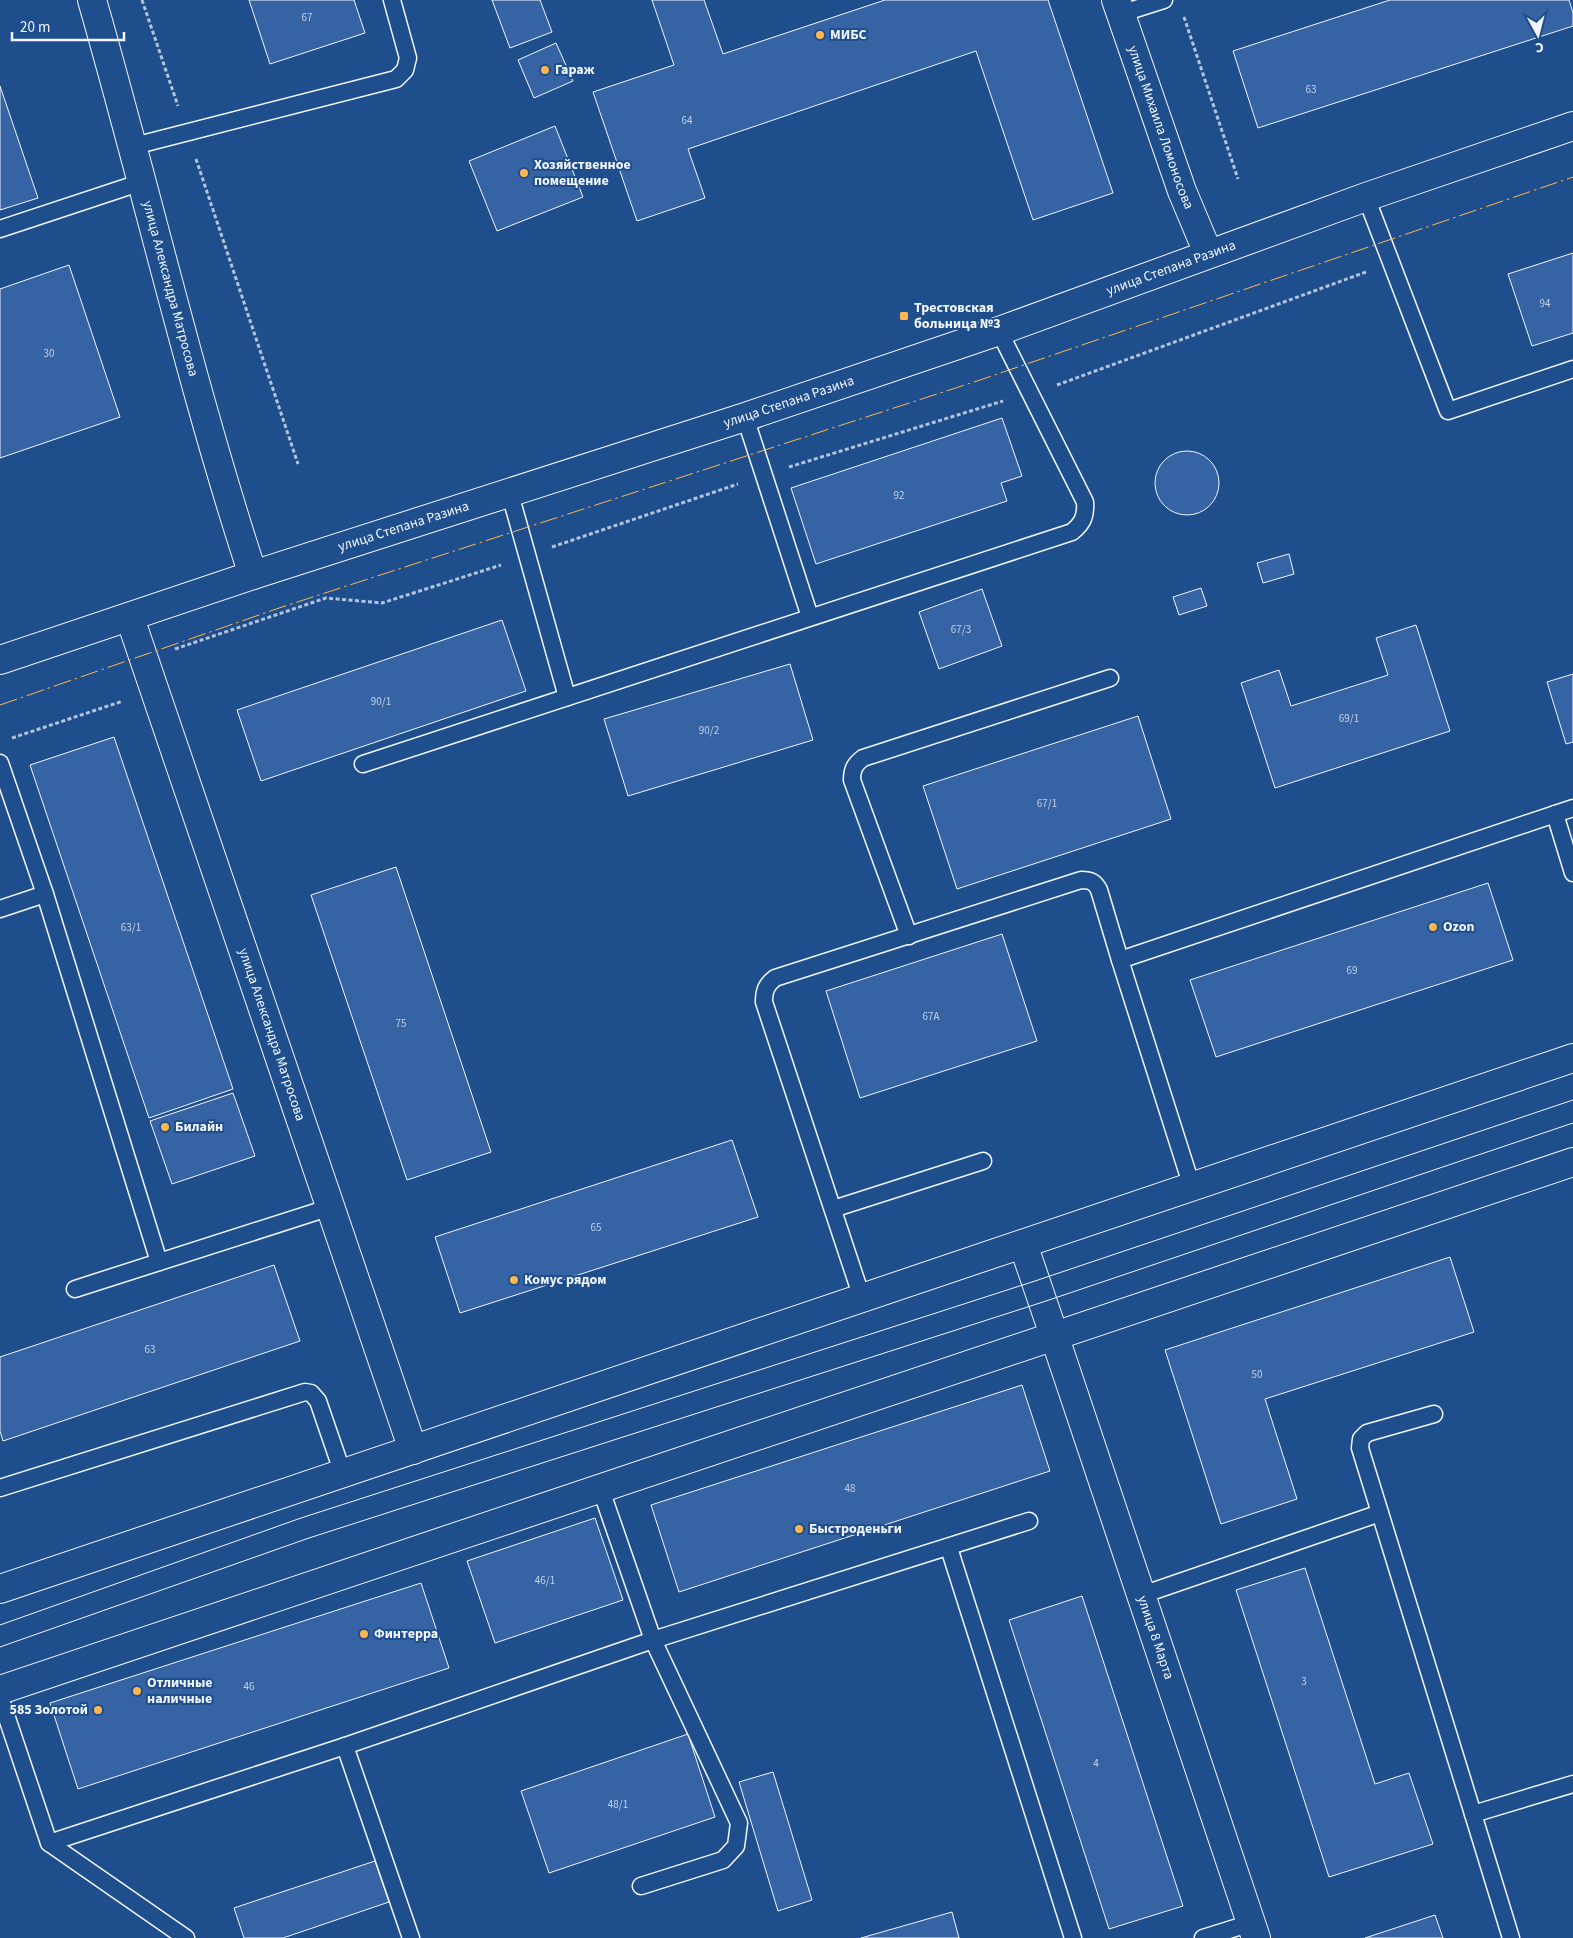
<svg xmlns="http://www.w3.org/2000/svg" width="1573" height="1938" font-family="'Source Sans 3',sans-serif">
	<rect width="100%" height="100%" fill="#1f4e8c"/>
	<!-- building -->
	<g fill="#3563a3" stroke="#f2f6ff">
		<polygon points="249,0 354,0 365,33 270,64"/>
		<polygon points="492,0 540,0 552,32 510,48"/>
		<polygon points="652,0 704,0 723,54 885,0 1048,0 1113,193 1033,220 976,51 688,149 705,198 637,221 593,92 674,65"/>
		<polygon points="1390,0 1569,0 1573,13 1573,26 1258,128 1233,51"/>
		<polygon points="556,43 573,81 534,98 518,60"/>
		<polygon points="0,86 38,198 0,210"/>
		<polygon points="555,126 583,197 497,231 469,161"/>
		<polygon points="1573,253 1573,333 1532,346 1508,274"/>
		<polygon points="69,265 120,417 0,458 0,289"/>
		<polygon points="1002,418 1022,476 1001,483 1007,501 816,564 791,488"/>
		<circle cx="1187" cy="483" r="32"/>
		<polygon points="1289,554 1294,574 1263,583 1257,563"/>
		<polygon points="1201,588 1207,606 1179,615 1173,597"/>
		<polygon points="982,589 1002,646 939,669 919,612"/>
		<polygon points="502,620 526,691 261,781 237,710"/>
		<polygon points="1416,625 1450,731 1275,788 1241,683 1279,670 1291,706 1388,675 1376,638"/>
		<polygon points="790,664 813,740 628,796 604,719"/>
		<polygon points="1573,674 1573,742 1566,744 1547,682"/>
		<polygon points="1138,716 1171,819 957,889 923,786"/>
		<polygon points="114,737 233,1089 149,1118 30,765"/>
		<polygon points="396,867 491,1152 407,1180 311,895"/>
		<polygon points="1488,883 1513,960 1216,1057 1190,980"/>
		<polygon points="1002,934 1037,1041 860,1098 826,991"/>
		<polygon points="233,1093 255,1156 172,1184 150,1121"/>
		<polygon points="732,1140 758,1217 460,1313 435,1237"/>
		<polygon points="1450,1257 1474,1332 1265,1399 1297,1499 1221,1524 1165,1350"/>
		<polygon points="274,1265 300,1341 3,1441 0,1431 0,1357"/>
		<polygon points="1022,1385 1050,1471 679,1592 651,1505"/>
		<polygon points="595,1518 623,1600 495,1643 467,1561"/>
		<polygon points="1305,1568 1375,1784 1409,1773 1433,1844 1329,1877 1236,1590"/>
		<polygon points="421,1583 449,1668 78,1789 50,1703"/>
		<polygon points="1082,1596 1183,1906 1109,1929 1009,1620"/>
		<polygon points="688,1734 715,1817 549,1873 521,1791"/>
		<polygon points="773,1772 812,1900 778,1911 739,1782"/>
		<polygon points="375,1861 389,1902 283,1938 244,1938 234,1908"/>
		<polygon points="952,1912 959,1938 861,1938"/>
		<polygon points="1435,1915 1443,1938 1365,1938"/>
	</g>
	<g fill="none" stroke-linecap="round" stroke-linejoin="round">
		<defs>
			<g id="lane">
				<polyline points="1120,14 1164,0"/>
				<polyline points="134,146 396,79 405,70 408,58 392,0"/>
				<polyline points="1366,197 1448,411 1573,369"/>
				<polyline points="0,229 142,182"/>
				<polyline points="745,417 810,617"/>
				<polyline points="510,494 567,697"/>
				<polyline points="0,763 45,894 159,1262"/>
				<path d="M363,764L1072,532C1083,523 1086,516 1085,502L999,331"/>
				<polyline points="1555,814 1573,873"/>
				<polyline points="0,909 45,894"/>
				<path d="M909,936L852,780C852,769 855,764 863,758L1110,678"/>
				<polyline points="1192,1187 1120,960 1573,808"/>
				<polyline points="833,1209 983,1161"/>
				<polyline points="75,1289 331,1207"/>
				<path d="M862,1298L764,1002C764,991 766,985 775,978L1081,880C1091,880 1095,882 1099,890L1120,960"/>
				<polyline points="1434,1414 1367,1433 1361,1439 1360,1448 1473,1814 1573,1784"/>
				<polyline points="600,1487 653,1640 739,1823 736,1846 723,1860 641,1886"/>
				<polyline points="0,1488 305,1392 311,1393 318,1401 343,1474"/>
				<polyline points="949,1548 1073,1938"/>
				<polyline points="1142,1595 1380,1513"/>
				<polyline points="0,1697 49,1843 345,1746 653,1640 1029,1521"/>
				<polyline points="345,1746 411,1938"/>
				<polyline points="1473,1814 1511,1938"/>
				<polyline points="49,1843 186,1938"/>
				<polyline points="1203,1938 1251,1923"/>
			</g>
			<g id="street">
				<path id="s1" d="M1116,0L1182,191L1208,253"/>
				<path id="s2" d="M130,618L413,1450"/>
				<path id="s3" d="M1055,1338L1256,1938"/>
			</g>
			<g id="secondary">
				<path id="s4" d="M92,0C147,191 191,386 253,575"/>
				<path id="s5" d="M0,660L253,575L745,417L999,331L1366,197L1573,126"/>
				<polyline points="1023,1244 1055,1338"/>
				<polyline points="0,1589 1573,1058"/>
				<path d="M0,1690C524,1513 1049,1340 1573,1162"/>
			</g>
		</defs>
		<!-- lane casing -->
		<use href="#lane" stroke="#f2f6ff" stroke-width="19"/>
		<!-- street casing -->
		<use href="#street" stroke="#f2f6ff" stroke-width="30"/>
		<!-- secondary casing -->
		<use href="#secondary" stroke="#f2f6ff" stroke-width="30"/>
		<!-- path -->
		<g stroke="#b3c4dc" stroke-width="3" stroke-dasharray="4 2.5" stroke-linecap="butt">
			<polyline points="142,0 178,106"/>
			<polyline points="1184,17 1238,179"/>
			<polyline points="196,159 298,464"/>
			<polyline points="1057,385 1366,272"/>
			<polyline points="789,467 1003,401"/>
			<polyline points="552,547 738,484"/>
			<polyline points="175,649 326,598 382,603 501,565"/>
			<polyline points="12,738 123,701"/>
		</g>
		<!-- lane -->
		<use href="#lane" stroke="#1f4e8c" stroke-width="16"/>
		<!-- street -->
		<use href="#street" stroke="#1f4e8c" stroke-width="28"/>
		<!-- secondary -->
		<use href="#secondary" stroke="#1f4e8c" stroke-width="28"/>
		<!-- tram -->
		<g stroke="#f2f6ff" stroke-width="1">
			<polyline points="0,1625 301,1518 1035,1281 1573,1100"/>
			<polyline points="0,1647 309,1538 1043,1302 1573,1123"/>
		</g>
		<!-- power -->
		<polyline stroke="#ffb74d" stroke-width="1" stroke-dasharray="18 4 2.5 4" stroke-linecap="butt" points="0,705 282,607 977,381 1573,177"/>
	</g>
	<!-- markers -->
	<g fill="#ffb74d" stroke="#1f4e8c" stroke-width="2">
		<circle cx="820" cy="35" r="5"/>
		<circle cx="545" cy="70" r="5"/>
		<circle cx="524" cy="173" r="5"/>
		<rect x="899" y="311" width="10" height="10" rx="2.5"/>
		<circle cx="1433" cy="927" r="5"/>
		<circle cx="165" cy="1127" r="5"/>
		<circle cx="514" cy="1280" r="5"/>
		<circle cx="799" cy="1529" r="5"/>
		<circle cx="364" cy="1634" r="5"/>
		<circle cx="137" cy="1691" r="5"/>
		<circle cx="98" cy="1710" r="5"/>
	</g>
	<g text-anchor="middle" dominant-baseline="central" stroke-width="4" stroke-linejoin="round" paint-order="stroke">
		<!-- number labels -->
		<g font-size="11" fill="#c3d1e8">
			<text x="307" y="17">67</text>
			<text x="1311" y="89">63</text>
			<text x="687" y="120">64</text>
			<text x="1545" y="303">94</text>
			<text x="49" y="353">30</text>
			<text x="899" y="495">92</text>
			<text x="961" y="629">67/3</text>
			<text x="381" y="701">90/1</text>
			<text x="1349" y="718">69/1</text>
			<text x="709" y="730">90/2</text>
			<text x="1047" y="803">67/1</text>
			<text x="131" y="927">63/1</text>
			<text x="1352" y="970">69</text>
			<text x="931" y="1016">67А</text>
			<text x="401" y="1023">75</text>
			<text x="596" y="1227">65</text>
			<text x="150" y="1349">63</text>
			<text x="1257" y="1374">50</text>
			<text x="850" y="1488">48</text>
			<text x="545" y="1580">46/1</text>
			<text x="1304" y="1681">3</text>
			<text x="249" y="1686">46</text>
			<text x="1096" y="1763">4</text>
			<text x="618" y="1804">48/1</text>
		</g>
		<!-- poi labels -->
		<g font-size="14" font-weight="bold" fill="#f2f6ff" stroke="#1f4e8c" text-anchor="start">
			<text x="830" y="35">МИБС</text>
			<text x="555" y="70">Гараж</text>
			<text x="534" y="165">Хозяйственное<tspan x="534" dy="16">помещение</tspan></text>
			<text x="914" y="308">Трестовская<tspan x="914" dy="16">больница №3</tspan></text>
			<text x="1443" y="927">Ozon</text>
			<text x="175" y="1127">Билайн</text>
			<text x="524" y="1280">Комус рядом</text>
			<text x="809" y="1529">Быстроденьги</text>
			<text x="374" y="1634">Финтерра</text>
			<text x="147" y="1683">Отличные<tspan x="147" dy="16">наличные</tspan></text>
			<text x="88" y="1710" text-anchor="end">585 Золотой</text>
		</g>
		<!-- street labels -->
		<g font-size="14" fill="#f2f6ff" stroke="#1f4e8c">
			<text stroke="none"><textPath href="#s1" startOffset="135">улица Михаила Ломоносова</textPath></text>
			<text stroke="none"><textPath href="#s5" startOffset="1235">улица Степана Разина</textPath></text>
			<text stroke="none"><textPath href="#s4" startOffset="299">улица Александра Матросова</textPath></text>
			<text stroke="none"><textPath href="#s5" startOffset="830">улица Степана Разина</textPath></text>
			<text stroke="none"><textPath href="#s5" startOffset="425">улица Степана Разина</textPath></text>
			<text stroke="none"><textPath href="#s2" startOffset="440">улица Александра Матросова</textPath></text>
			<text stroke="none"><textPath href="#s3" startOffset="316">улица 8 Марта</textPath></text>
		</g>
	</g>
	<!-- north arrow -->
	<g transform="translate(1538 35) rotate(173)" stroke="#1f4e8c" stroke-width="4" paint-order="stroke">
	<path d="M0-4L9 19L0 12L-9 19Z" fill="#f2f6ff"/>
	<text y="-8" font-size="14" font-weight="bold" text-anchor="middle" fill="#f2f6ff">С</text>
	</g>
	<!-- scale -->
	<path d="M12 32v8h112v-8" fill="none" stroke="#f2f6ff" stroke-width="2.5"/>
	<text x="20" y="32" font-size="15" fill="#f2f6ff" stroke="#1f4e8c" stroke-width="4" paint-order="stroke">20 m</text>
</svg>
